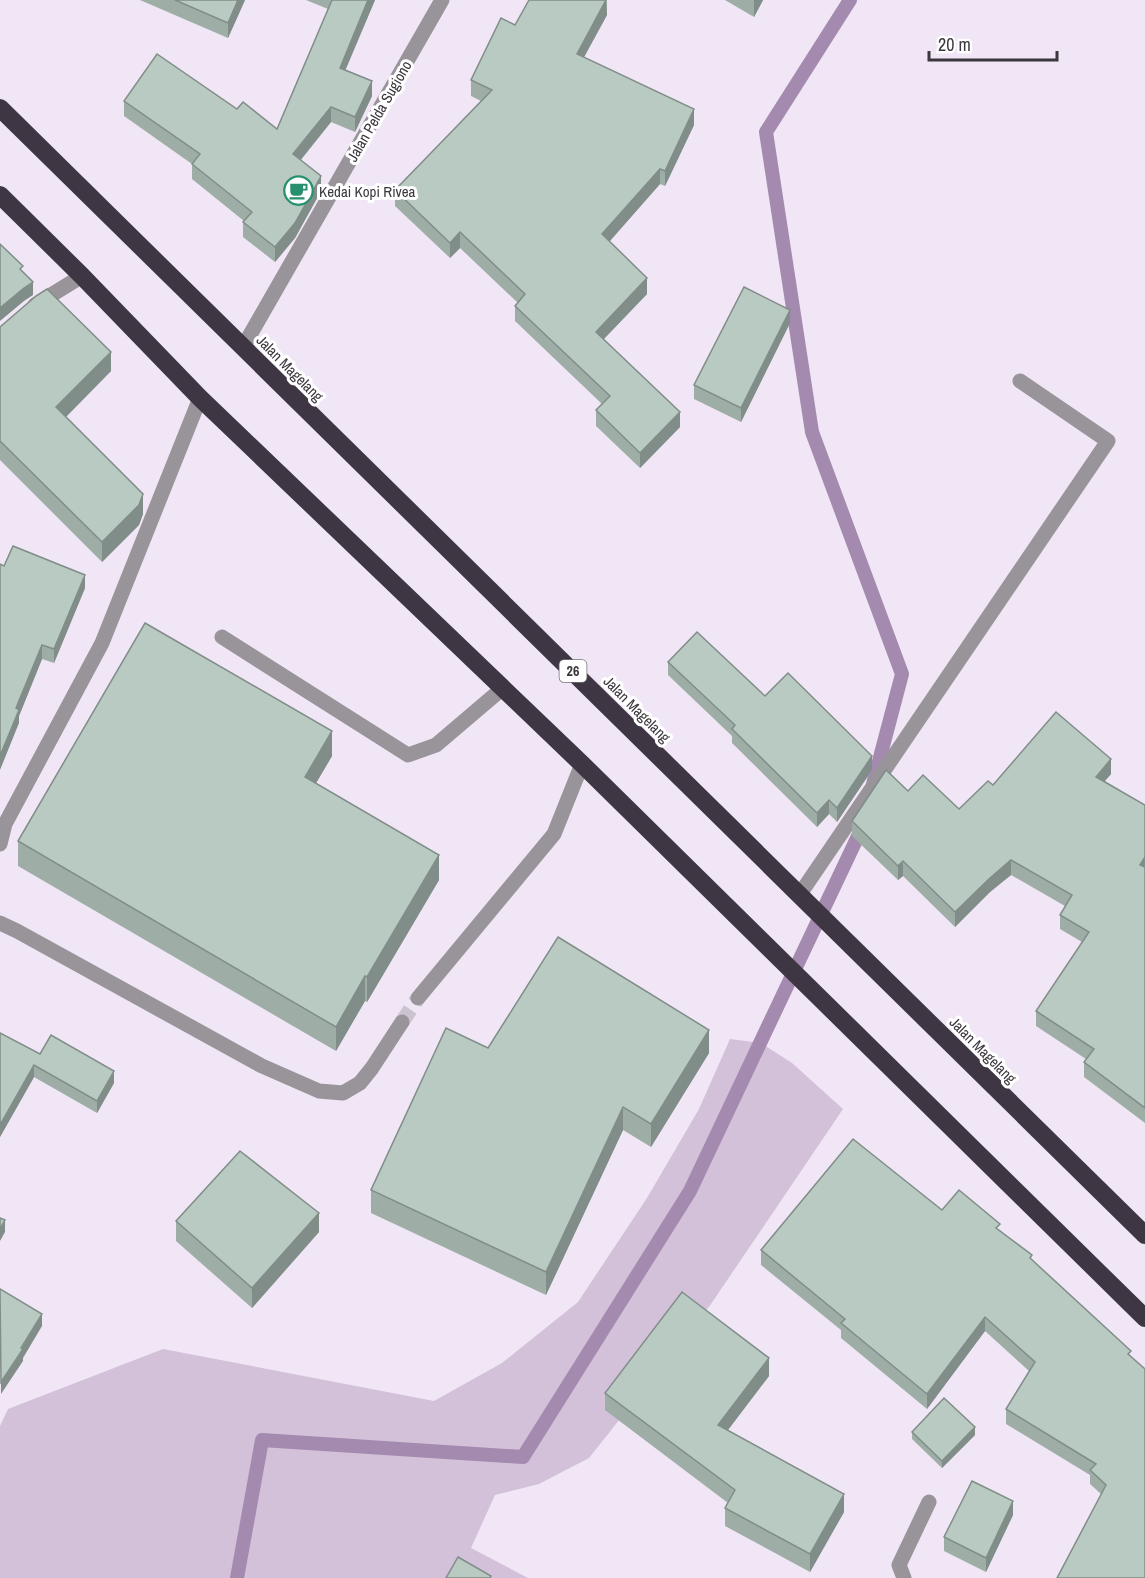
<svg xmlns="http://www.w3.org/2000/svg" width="1145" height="1578" font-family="'Archivo Narrow',sans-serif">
	<rect width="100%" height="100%" fill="#f1e6f5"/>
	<!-- green -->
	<polygon fill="#d2c1d9" points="730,1039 761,1043 792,1063 843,1109 711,1304 589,1458 539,1484 495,1495 471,1548 528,1578 0,1578 0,1426 8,1409 163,1349 434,1401 502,1363 578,1302 647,1198 699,1109"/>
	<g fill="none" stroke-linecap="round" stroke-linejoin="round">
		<!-- stream -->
		<g stroke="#a48aaf" stroke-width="14">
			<polyline points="850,0 766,132 812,432 902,674 873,784"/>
			<polyline points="237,1578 262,1440 523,1457 690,1191 860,832 863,823"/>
		</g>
		<!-- minor-tunnel -->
		<polyline stroke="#cdc3d0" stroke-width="15" stroke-dasharray="15 8" stroke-linecap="butt" points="402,1022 418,998"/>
		<!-- minor -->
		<g stroke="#98949a" stroke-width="15">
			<polyline points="35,305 82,276"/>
			<polyline points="243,347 442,0"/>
			<polyline points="222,637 408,755 436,745 503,688"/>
			<polyline points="0,844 5,824 102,643 200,398"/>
			<polyline points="800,894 1108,441 1020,381"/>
			<polyline points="0,923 17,931 262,1066 319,1091 343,1093 360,1083 372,1068 402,1022"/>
			<polyline points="418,998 554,834 582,764"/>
			<polyline points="904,1578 899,1565 929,1502"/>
		</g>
		<!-- highway -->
		<g stroke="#3e3642" stroke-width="18">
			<polyline points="0,108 1145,1235"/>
			<polyline points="0,195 82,276 200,398 582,764 1145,1318"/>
		</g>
	</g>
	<!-- wall -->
	<g fill="#9eaea7">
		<polygon points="140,0 245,0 228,38"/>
		<polygon points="306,0 375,0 345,70 372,96 355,132 331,122 301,160 321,191 295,238 275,262 243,237 243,222 244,221 192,179 192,164 124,116 124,101 237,109 277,129 328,9"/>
		<polygon points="607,0 607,15 584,57 694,125 665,186 660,184 609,242 647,294 604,339 680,427 640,468 596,426 596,410 602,404 515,321 515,306 518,303 460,248 450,258 395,206 395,190 481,101 471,96 471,80 515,25"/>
		<polygon points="725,0 763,0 754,17"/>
		<polygon points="790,323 741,422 694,399 694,385"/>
		<polygon points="0,327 111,371 66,417 143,514 139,525 102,562 0,460"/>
		<polygon points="4,566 85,588 54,663 42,659 19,716 19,723"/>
		<polygon points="668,662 765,696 872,770 837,822 829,814 817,827 732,743 732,736 668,675"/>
		<polygon points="332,756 316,783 439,880 367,1002 365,1001 336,1051 18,866 18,841"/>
		<polygon points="1111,774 1105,781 1145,805 1145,1123 1084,1077 1084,1062 1086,1059 1036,1026 1036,1011 1082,942 1060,929 1060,915 1065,906 1011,875 990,892 955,927 903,876 898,880 852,836 852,821 908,791 959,809 993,785"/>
		<polygon points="0,1033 40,1054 114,1083 97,1113 34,1077 0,1137"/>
		<polygon points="488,1048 709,1053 651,1147 623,1130 546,1295 371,1213 371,1190"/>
		<polygon points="942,1210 1000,1230 1032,1260 1131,1356 1145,1578 1101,1494 1090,1484 1090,1475 1006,1424 1006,1409 1029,1371 985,1331 927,1409 841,1338 841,1330 761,1265 761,1250"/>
		<polygon points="176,1221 319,1232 252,1308 176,1241"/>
		<polygon points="769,1376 728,1430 844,1512 810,1572 725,1526 725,1508 728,1503 605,1410 605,1393"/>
		<polygon points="912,1432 975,1435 942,1468 912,1439"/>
		<polygon points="1013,1515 986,1572 944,1551 944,1537"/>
	</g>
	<!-- shaded-wall -->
	<g fill="#818d88">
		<polygon points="238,0 245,0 228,38 228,23"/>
		<polygon points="368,0 375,0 340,83 340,68"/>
		<polygon points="606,0 607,15 577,70 577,54"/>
		<polygon points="754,0 763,0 754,17"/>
		<polygon points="372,81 372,96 355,132 355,117"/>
		<polygon points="331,107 331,122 293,169 293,154"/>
		<polygon points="694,109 694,125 665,186 665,171"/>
		<polygon points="660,169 660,184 602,250 602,234"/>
		<polygon points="321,176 321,191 295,238 275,262 275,247"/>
		<polygon points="460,232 460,248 450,258 450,243"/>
		<polygon points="647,278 647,294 596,347 596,332"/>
		<polygon points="33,282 33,295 24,301 0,321 0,308 24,288"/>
		<polygon points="790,310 790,323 741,422 741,408"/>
		<polygon points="111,352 111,371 56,427 56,407"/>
		<polygon points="680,412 680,427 640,468 640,453"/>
		<polygon points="143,494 143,514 139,525 102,562 102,542"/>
		<polygon points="85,575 85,588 54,663 54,649"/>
		<polygon points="42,645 42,659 19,716 19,723 0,770 0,756 16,708"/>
		<polygon points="332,731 332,756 305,802 305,777"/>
		<polygon points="872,756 872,770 837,822 837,808"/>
		<polygon points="1111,759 1111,774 1096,791 1096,777"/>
		<polygon points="829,800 829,814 817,827 817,813"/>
		<polygon points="439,855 439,880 367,1002 367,977"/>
		<polygon points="1145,857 1145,871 1140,865"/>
		<polygon points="1011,860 1011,875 990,892 955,927 955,912 990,878"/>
		<polygon points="903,861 903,876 898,880 898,866"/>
		<polygon points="365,976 365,1001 336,1051 336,1027"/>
		<polygon points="709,1030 709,1053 651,1147 651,1124"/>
		<polygon points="34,1065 34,1077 0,1137 0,1125"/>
		<polygon points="114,1071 114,1083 97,1113 97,1101"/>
		<polygon points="623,1107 623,1130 546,1295 546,1272"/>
		<polygon points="319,1213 319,1232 252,1308 252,1288"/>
		<polygon points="5,1220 5,1232 0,1241 0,1229"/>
		<polygon points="42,1314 42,1326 23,1358 23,1361 1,1394 1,1382"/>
		<polygon points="985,1317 985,1331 927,1409 927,1394"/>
		<polygon points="769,1358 769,1376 718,1443 718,1425"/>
		<polygon points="975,1427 975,1435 942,1468 942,1461"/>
		<polygon points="844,1494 844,1512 810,1572 810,1554"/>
		<polygon points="1013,1501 1013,1515 986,1572 986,1558"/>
	</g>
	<!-- building -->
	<g fill="#b8cac2" stroke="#818d88" stroke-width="1.5">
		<polygon points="175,0 238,0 228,23"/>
		<polygon points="332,0 368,0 340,68 372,81 355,117 331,107 293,154 321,176 295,223 275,247 243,222 252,212 192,164 200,154 124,101 157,54 237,109 243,102 277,129"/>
		<polygon points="529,0 606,0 577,54 694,109 665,171 660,169 602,234 647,278 596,332 680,412 640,453 596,410 610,396 515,306 525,294 460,232 450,243 395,190 492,90 471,80 501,18 515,25"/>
		<polygon points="0,244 23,266 20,269 33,282 24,288 0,308"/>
		<polygon points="744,287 790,310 741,408 694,385"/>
		<polygon points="47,289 111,352 56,407 143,494 139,505 102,542 0,441 0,327 36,296"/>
		<polygon points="13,546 85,575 54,649 42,645 16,708 19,710 0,756 0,564 4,566"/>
		<polygon points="145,623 332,731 305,777 439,855 367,977 365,976 336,1027 18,841"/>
		<polygon points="697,632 765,696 788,673 872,756 837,808 829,800 817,813 732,729 735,725 668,662"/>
		<polygon points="1056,712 1111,759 1096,777 1145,805 1145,857 1140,865 1145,867 1145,1108 1084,1062 1094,1049 1036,1011 1089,932 1060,915 1072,895 1011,860 990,878 955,912 903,861 898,866 852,821 886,770 908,791 923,775 959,809 988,781 993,785"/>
		<polygon points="558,937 709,1030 651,1124 623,1107 546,1272 371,1190 446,1028 488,1048"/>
		<polygon points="0,1033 40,1054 51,1035 114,1071 97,1101 34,1065 0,1125"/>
		<polygon points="853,1139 942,1210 959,1190 1000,1224 996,1228 1032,1255 1030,1258 1131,1351 1128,1354 1145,1369 1145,1578 1057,1578 1106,1485 1090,1470 1096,1464 1006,1409 1035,1362 985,1317 927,1394 841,1323 845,1319 761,1250"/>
		<polygon points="240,1151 319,1213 252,1288 176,1221"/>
		<polygon points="0,1218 5,1220 0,1229"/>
		<polygon points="0,1289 42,1314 21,1348 23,1349 1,1382"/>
		<polygon points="682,1292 769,1358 718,1425 844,1494 810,1554 725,1508 735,1490 605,1393"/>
		<polygon points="944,1398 975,1427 942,1461 912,1432"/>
		<polygon points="972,1481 1013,1501 986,1558 944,1537"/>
		<polygon points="458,1557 491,1576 490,1578 446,1578"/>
	</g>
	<!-- icons -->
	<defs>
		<symbol id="cafe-ring" viewBox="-11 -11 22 22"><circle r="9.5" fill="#fff" stroke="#27906e" stroke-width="1.5"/><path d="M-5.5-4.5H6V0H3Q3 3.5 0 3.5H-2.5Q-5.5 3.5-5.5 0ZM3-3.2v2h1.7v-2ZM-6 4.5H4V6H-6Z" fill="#27906e"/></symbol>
	</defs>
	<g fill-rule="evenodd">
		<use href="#cafe-ring" x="282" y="174" width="33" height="33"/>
	</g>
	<g text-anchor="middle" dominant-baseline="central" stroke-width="6" stroke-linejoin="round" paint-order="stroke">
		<!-- shield labels -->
		<rect fill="#fff" stroke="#767377" stroke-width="1.5" x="559.5" y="660" width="27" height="22" rx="4.5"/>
		<g font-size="14" font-weight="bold" fill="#3b373d">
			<text x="573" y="671">26</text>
		</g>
		<!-- street labels -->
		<g font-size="15" fill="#3b373d" stroke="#fff">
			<text transform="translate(379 111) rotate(-60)">Jalan Pelda Sugiono</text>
			<text transform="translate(290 368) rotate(45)">Jalan Magelang</text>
			<text transform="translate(637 709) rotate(45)">Jalan Magelang</text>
			<text transform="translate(983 1050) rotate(45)">Jalan Magelang</text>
		</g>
		<!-- poi labels -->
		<g font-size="15" fill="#3b373d" stroke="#fff" text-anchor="start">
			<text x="319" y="191">Kedai Kopi Rivea</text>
		</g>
	</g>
	<!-- scale -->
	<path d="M929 51v9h128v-9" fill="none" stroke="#3b373d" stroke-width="3"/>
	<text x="938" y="51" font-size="18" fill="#3b373d" stroke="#ffffff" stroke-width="4.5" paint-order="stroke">20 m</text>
</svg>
